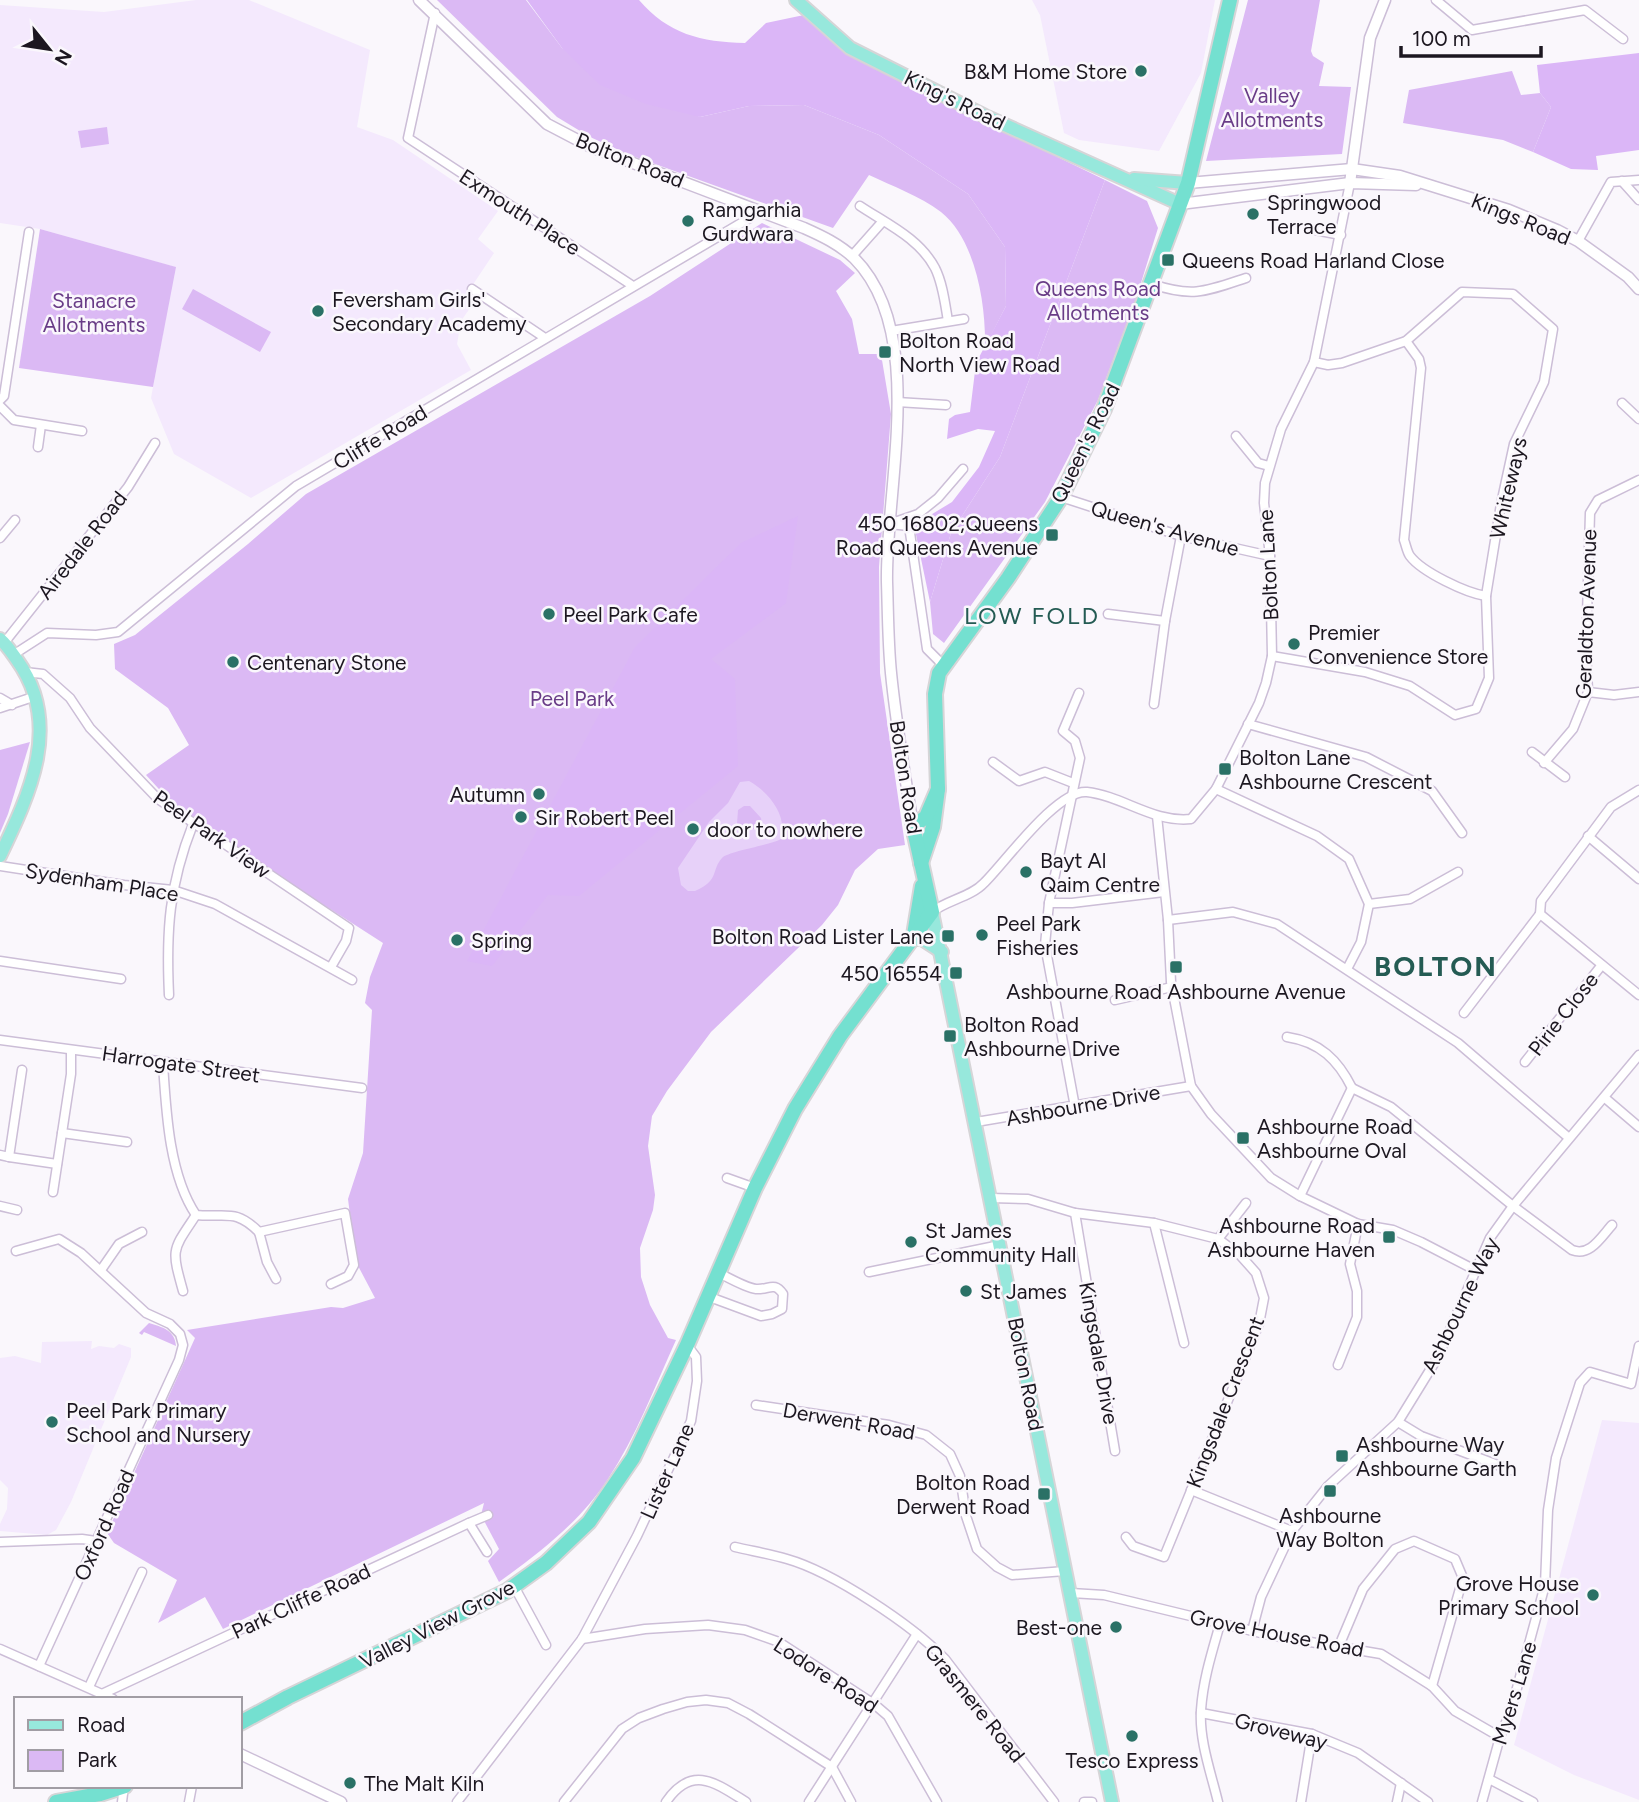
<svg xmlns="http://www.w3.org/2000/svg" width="1639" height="1802" font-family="Figtree,sans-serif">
	<rect width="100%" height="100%" fill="#faf7fc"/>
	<!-- built -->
	<g fill="#f4e9fd">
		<polygon points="196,0 249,0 370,50 357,127 393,140 498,211 478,239 494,253 466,295 475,301 461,321 457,344 471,370 251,498 174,454 151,398 175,267 40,229 0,223 0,5 104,12"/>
		<polygon points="1032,0 1215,0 1201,73 1159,151 1079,140 1064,133 1040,15"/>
		<polygon points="92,1341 91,1349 99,1346 114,1348 119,1344 131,1348 131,1357 71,1502 56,1530 47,1535 0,1531 0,1524 7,1509 8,1488 0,1480 0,1358 15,1356 41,1363 42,1342"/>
		<polygon points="1602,1420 1639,1423 1639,1800 1574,1775 1514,1745"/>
	</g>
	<!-- green -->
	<g fill="#dbb9f4">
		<path d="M437,0H526L562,48L700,117L749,106L804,105L879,135L968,194L1005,247L1006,306L985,347C986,305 976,240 941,212C920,196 892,186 869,175L833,228L630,155L590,137L557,117Z"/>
		<polygon points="1248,0 1320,0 1311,51 1313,56 1324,63 1319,86 1351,87 1342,154 1206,161"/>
		<polygon points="1512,71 1521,95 1540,93 1551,107 1533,152 1503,140 1403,123 1409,90"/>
		<polygon points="107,127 109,144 81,148 78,131"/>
		<polygon points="1105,180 1147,201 1158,228 1136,299 1098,400 1045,502 944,643 933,634 930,602 951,533 1000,457"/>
		<path d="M762,223L840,260L855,273L836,291L852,319L859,354H881L891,414L879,567L880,673L905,845L878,849L855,870L838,905L822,925L711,1032L667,1091L652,1116L648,1146L655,1195L653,1210L640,1248L641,1277L650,1305L668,1338L676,1340C655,1386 636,1437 608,1479C580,1522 539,1553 499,1582L488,1561L499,1549L481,1515L484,1503L223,1629L205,1597L158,1623L177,1580L114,1543L107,1533L195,1338L187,1330L331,1307L343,1308L375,1298L356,1262L348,1199L363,1153L372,1010L365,1003L370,977L383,943L299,889L169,800L146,775L189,745L168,708L115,669L114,644L135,635L248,544L306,494L650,296Z"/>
		<polygon points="40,229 176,267 153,387 19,368"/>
		<polygon points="193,289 271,332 260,352 182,309"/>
		<polygon points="30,742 8,814 0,833 0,750"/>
		<path d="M149,1323C162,1327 175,1330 176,1346L144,1332L142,1335L139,1333Z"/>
	</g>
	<!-- forest -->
	<g fill="#dbb6f7">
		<path d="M527,0H639C668,34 701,42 745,43L766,23L804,15L830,40L866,64L1105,180L1000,457L951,533L930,602L914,525L952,502L979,467L995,431L978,429L947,439L949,419L955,415L970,412L976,363L1006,306L1005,247L968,194L879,135L804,105L749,106L700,117L646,104L600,85L562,48Z"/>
		<polygon points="1639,53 1639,150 1596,156 1598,170 1571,169 1533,152 1551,107 1540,93 1537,65"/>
		<polygon points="798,516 786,603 711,659 735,679 738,766 579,896 548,895 492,966 467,961 635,647 741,543"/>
	</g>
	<!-- water -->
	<path fill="#e7d1f9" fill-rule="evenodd" d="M749,781C769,792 788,816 781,839C768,846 729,851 722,858C711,870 720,880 695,891H688L681,885L678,868L709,822L728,803L740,782ZM744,806H750L761,818L762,824L758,829H747L737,824L738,810Z"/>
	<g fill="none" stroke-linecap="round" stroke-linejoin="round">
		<defs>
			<g id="minor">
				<polyline points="1436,0 1472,30 1585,10 1623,39"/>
				<polyline points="435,13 408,138 633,286"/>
				<polyline points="1622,181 1639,200"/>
				<path d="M860,206C887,224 919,238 935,268C943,284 945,304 948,321"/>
				<polyline points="1315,230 1341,235"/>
				<polyline points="1578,241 1611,182 1639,180"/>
				<polyline points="852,256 883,221"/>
				<path d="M1152,284C1193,298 1207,291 1246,278"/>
				<polyline points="472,289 545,338"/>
				<polyline points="891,331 964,319"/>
				<path d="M1406,341L1419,359L1421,368L1404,540C1406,545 1407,552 1410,556C1422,572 1466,593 1486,596"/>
				<polyline points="0,400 4,396 29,232"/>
				<polyline points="897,402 946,405"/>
				<polyline points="1622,403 1639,419"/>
				<polyline points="0,406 14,420 82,431"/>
				<polyline points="1236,436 1258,463 1269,466"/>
				<polyline points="38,447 41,425"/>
				<polyline points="1061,497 1181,536 1270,556"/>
				<polyline points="892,523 918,514 938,498 963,469"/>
				<polyline points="889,524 909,526 927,649 943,665"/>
				<polyline points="0,538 15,520"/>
				<polyline points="1108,614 1165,621"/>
				<polyline points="4,643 128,487 155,443"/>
				<polyline points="13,655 47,633 96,635 118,632 296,486 748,219 755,210"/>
				<polyline points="1272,656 1365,672 1410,686 1455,715 1476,709 1489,678 1486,596 1501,504 1514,444 1544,382 1553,329 1513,294 1462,292 1406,341 1342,363 1328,365 1314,362"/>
				<polyline points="25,672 43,674 70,698 90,728 158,799 349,928 346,941 331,967"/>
				<polyline points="1588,692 1614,695 1639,692"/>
				<polyline points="0,698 12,705"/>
				<polyline points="1154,704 1165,621 1181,536"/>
				<polyline points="0,708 36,696"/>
				<polyline points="1248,724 1366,757 1432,791 1462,833"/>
				<polyline points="1532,752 1565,777"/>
				<polyline points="993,762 1019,781 1045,772 1073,783"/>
				<polyline points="1544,763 1573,729 1588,692 1586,650 1590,513 1598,500 1639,480"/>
				<polyline points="1216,789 1317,836 1349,859 1369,904 1361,942 1347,969"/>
				<polyline points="1157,816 1168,920 1171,982 1191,1086 1211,1114 1271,1178 1300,1196 1358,1224 1393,1230 1421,1242 1475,1270"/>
				<polyline points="1588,836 1639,879"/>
				<polyline points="0,866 124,885 173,890 215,904 352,980"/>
				<polyline points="1049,903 1072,903 1164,892"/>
				<polyline points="1369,904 1410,899 1458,872"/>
				<path d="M932,912C947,900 971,897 984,883C1004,864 1057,789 1087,792C1123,796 1153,823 1191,819L1216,789L1259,703L1266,683L1272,656L1270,556L1264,503L1265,483L1281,429L1314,362L1350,183"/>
				<polyline points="1540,914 1541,901 1611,807 1639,790"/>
				<polyline points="1540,914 1639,995"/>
				<polyline points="1168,920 1233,912 1277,924 1458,1043 1569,1138"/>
				<polyline points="0,961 121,979"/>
				<path d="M169,995C166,931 169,885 193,824"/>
				<polyline points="1115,1000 1172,987"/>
				<polyline points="1464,1013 1540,914"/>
				<path d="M1287,1037C1320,1042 1338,1060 1352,1088"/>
				<polyline points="0,1040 362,1088"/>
				<polyline points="1525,1062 1601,966"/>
				<path d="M163,1063C166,1111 169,1175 196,1215C226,1218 235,1208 259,1232"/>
				<polyline points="1605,1098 1639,1127"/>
				<polyline points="1075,1107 1045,945 1049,903 1080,758 1075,741 1063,731 1079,693"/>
				<polyline points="976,1122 1191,1086"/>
				<polyline points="62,1133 127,1142"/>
				<polyline points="0,1155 9,1157 22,1070"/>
				<polyline points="9,1157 57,1164"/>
				<polyline points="727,1178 755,1188"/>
				<polyline points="53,1192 71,1074 71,1050"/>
				<path d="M1300,1196L1352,1088L1391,1107L1513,1206L1572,1250C1590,1257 1601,1237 1612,1225"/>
				<polyline points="991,1198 1028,1199 1075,1213 1154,1223 1218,1239 1240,1255 1256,1273 1264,1298 1259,1324 1164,1557 1133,1546 1126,1537"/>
				<polyline points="0,1206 17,1210"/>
				<polyline points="1075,1213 1115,1451"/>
				<polyline points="1154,1223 1184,1343"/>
				<polyline points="259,1232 345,1213 354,1265 348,1276 331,1284"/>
				<polyline points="259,1232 267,1262 276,1279"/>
				<polyline points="1218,1239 1246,1203"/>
				<polyline points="16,1251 59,1239 81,1253 146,1313 170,1324 180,1334 183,1345 179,1360 39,1666"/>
				<polyline points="101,1270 119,1244 142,1232"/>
				<polyline points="869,1272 1000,1245"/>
				<path d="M183,1291C171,1248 172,1251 196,1215"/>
				<path d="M707,1296L761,1316L772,1314L782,1309L783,1294C774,1281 769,1290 756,1289C746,1288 727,1277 717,1272"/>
				<polyline points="1338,1365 1357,1317 1357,1291 1350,1264 1358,1224"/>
				<polyline points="756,1405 889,1425 926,1435 950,1454 960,1476 966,1516 977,1549 997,1567 1012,1575 1065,1571"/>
				<polyline points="1398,1422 1421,1436 1511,1470"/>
				<polyline points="1191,1490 1292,1531"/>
				<polyline points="469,1523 488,1515"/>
				<polyline points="0,1542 82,1539 96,1541"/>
				<path d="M735,1547C752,1551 770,1554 787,1559C833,1572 912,1625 945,1659L1054,1802"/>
				<polyline points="514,1586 546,1645"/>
				<polyline points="1071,1593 1104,1595 1269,1635 1381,1654 1432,1686 1455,1711 1500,1737"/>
				<polyline points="1252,1631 1261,1597 1292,1531 1328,1486 1398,1422 1438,1357 1490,1238 1513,1206 1639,1055"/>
				<polyline points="582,1639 645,1629 708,1625 745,1630 779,1642 874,1704 888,1716 937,1802"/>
				<polyline points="1339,1646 1363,1589 1395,1549 1414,1541 1455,1559 1463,1578 1432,1686"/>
				<polyline points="0,1649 113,1699"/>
				<polyline points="89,1687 142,1572"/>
				<polyline points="102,1694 469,1523 487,1552"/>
				<polyline points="1201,1713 1312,1734 1358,1753 1428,1802"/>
				<polyline points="1489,1779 1533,1802"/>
				<polyline points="122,1802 124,1786"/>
				<polyline points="189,1802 192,1786"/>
				<polyline points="457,1802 582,1639 637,1536 691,1421 697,1381 696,1357 687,1345"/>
				<polyline points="564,1802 622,1729 639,1718 663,1709 687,1702 706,1700 728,1703 749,1714 832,1767 851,1802"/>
				<path d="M666,1802C692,1764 716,1783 746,1802"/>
				<polyline points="809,1802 917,1634"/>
				<polyline points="1084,1802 1092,1802"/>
				<path d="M1218,1802C1211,1773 1199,1740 1201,1710C1203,1680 1212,1652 1220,1624"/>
				<polyline points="1301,1802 1312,1734"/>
				<polyline points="1397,1802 1401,1783"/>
				<polyline points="1482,1802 1500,1737 1511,1710 1545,1585 1548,1510 1556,1458 1580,1383 1590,1372 1631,1384 1639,1346"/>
			</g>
			<g id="tertiary">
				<path d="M419,0L547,124L591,147L804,228C822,236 839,244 854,258C928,332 885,488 887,582C888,612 888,643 891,673C896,724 905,775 913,826"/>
				<polyline points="1188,183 1352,169 1400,176 1509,210 1557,230 1578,241 1628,277 1639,289"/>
				<polyline points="1350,183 1370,38 1385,0"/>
				<polyline points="1180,204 1350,183 1416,185"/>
				<polyline points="240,1754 341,1802"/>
			</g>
			<g id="primary">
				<polyline points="796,0 850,48 985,116 1180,204"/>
				<polyline points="1134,179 1188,183"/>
				<path d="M0,639C7,645 12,653 17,660C63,724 30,793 0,856"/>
				<polyline points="932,912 1112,1802"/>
				<polyline points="911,939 922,939 942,952"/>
			</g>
			<g id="trunk">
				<polyline points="921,863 933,827 938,789 935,694 939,673 1008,578 1061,497 1104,409 1188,183 1230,0"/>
				<polyline points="914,935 922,886"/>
				<polyline points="240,1723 288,1697 507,1591 546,1563 589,1522 633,1458 687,1345 755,1188 795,1109 840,1036 932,912 913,826 926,817 938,789"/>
				<polyline points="56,1802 100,1794 125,1786"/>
			</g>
		</defs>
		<!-- minor casing -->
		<use href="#minor" stroke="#ccbed7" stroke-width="11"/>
		<!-- tertiary casing -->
		<use href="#tertiary" stroke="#ccbed7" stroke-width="13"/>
		<!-- primary casing -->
		<use href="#primary" stroke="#d6d5d7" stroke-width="16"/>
		<!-- trunk casing -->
		<use href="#trunk" stroke="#d6d5d7" stroke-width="18"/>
		<!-- minor -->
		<use href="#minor" stroke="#fff" stroke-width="8"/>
		<!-- tertiary -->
		<use href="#tertiary" stroke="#fff" stroke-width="10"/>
		<!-- primary -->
		<use href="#primary" stroke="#97e8dc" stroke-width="12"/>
		<!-- trunk -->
		<use href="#trunk" stroke="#74e0d0" stroke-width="14"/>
	</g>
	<!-- markers -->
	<g fill="#2a7166" stroke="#faf7fc" stroke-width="2.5">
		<circle cx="1141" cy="71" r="7"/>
		<circle cx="1253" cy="214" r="7"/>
		<circle cx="688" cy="221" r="7"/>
		<rect x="1161" y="253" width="14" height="14" rx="3.5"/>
		<circle cx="318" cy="311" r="7"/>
		<rect x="878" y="345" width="14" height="14" rx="3.5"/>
		<rect x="1045" y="528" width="14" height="14" rx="3.5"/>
		<circle cx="549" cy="614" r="7"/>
		<circle cx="1294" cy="644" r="7"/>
		<circle cx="233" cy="662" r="7"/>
		<rect x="1218" y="762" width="14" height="14" rx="3.5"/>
		<circle cx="539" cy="794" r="7"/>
		<circle cx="521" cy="817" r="7"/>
		<circle cx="693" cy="829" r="7"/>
		<circle cx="1026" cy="872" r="7"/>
		<circle cx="982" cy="935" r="7"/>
		<rect x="941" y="929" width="14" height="14" rx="3.5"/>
		<circle cx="457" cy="940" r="7"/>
		<rect x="1169" y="960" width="14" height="14" rx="3.5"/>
		<rect x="949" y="966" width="14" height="14" rx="3.5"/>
		<rect x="943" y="1029" width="14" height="14" rx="3.5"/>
		<rect x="1236" y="1131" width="14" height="14" rx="3.5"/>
		<rect x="1382" y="1230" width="14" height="14" rx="3.5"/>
		<circle cx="911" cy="1242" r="7"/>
		<circle cx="966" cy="1291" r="7"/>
		<circle cx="52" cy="1422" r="7"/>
		<rect x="1335" y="1449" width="14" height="14" rx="3.5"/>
		<rect x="1323" y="1484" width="14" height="14" rx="3.5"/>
		<rect x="1037" y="1487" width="14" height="14" rx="3.5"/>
		<circle cx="1593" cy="1595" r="7"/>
		<circle cx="1116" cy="1627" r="7"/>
		<circle cx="1132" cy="1736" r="7"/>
		<circle cx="350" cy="1783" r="7"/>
	</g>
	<g text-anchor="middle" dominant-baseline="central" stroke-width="5" stroke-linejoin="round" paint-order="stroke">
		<!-- poi labels -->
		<g font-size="21" fill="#1c1720" stroke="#faf7fc" text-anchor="start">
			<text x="1127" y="71" text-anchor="end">B&amp;M Home Store</text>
			<text x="1267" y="202">Springwood<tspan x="1267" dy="24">Terrace</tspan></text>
			<text x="702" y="209">Ramgarhia<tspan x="702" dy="24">Gurdwara</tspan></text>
			<text x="1182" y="260">Queens Road Harland Close</text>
			<text x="332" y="299">Feversham Girls'<tspan x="332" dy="24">Secondary Academy</tspan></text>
			<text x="899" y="340">Bolton Road<tspan x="899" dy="24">North View Road</tspan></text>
			<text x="1038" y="523" text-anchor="end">450 16802;Queens<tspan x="1038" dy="24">Road Queens Avenue</tspan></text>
			<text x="563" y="614">Peel Park Cafe</text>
			<text x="1308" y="632">Premier<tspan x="1308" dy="24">Convenience Store</tspan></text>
			<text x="247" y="662">Centenary Stone</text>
			<text x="1239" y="757">Bolton Lane<tspan x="1239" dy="24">Ashbourne Crescent</tspan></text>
			<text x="525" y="794" text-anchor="end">Autumn</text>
			<text x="535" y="817">Sir Robert Peel</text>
			<text x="707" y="829">door to nowhere</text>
			<text x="1040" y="860">Bayt Al<tspan x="1040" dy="24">Qaim Centre</tspan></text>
			<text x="996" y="923">Peel Park<tspan x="996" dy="24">Fisheries</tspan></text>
			<text x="934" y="936" text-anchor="end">Bolton Road Lister Lane</text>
			<text x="471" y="940">Spring</text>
			<text x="942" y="973" text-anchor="end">450 16554</text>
			<text x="1176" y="991" text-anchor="middle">Ashbourne Road Ashbourne Avenue</text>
			<text x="964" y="1024">Bolton Road<tspan x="964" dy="24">Ashbourne Drive</tspan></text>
			<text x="1257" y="1126">Ashbourne Road<tspan x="1257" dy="24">Ashbourne Oval</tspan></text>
			<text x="1375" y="1225" text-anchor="end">Ashbourne Road<tspan x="1375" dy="24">Ashbourne Haven</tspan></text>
			<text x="925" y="1230">St James<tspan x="925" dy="24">Community Hall</tspan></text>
			<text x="980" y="1291">St James</text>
			<text x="66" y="1410">Peel Park Primary<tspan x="66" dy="24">School and Nursery</tspan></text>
			<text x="1356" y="1444">Ashbourne Way<tspan x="1356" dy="24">Ashbourne Garth</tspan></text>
			<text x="1030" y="1482" text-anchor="end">Bolton Road<tspan x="1030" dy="24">Derwent Road</tspan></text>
			<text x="1330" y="1515" text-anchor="middle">Ashbourne<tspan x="1330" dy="24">Way Bolton</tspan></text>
			<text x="1579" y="1583" text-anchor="end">Grove House<tspan x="1579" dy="24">Primary School</tspan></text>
			<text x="1102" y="1627" text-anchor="end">Best-one</text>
			<text x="1132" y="1760" text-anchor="middle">Tesco Express</text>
			<text x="364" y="1783">The Malt Kiln</text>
		</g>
		<!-- park labels -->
		<g font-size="21" fill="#693c87" stroke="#faf7fc">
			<text x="1272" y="95">Valley<tspan x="1272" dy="24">Allotments</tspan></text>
			<text x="1098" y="288">Queens Road<tspan x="1098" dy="24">Allotments</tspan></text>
			<text x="94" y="300">Stanacre<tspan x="94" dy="24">Allotments</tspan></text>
			<text x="572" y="698">Peel Park</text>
		</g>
		<!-- street labels -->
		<g font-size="21" fill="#1c1720" stroke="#faf7fc">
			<text transform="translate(955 100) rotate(26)">King's Road</text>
			<text transform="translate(630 160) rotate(22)">Bolton Road</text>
			<text transform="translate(520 212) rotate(33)">Exmouth Place</text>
			<text transform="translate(1521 219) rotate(22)">Kings Road</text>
			<text transform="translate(380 437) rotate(-31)">Cliffe Road</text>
			<text transform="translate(1085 443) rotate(-64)">Queen's Road</text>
			<text transform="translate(1508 488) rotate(-77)">Whiteways</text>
			<text transform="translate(1165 528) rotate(16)">Queen's Avenue</text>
			<text transform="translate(82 545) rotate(-52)">Airedale Road</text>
			<text transform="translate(1268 565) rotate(-93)">Bolton Lane</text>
			<text transform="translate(1586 614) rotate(-88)">Geraldton Avenue</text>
			<text transform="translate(906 777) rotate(81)">Bolton Road</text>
			<text transform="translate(212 834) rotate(35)">Peel Park View</text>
			<text transform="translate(102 882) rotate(9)">Sydenham Place</text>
			<text transform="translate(1563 1014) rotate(-52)">Pirie Close</text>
			<text transform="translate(181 1064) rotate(8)">Harrogate Street</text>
			<text transform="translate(1083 1105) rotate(-10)">Ashbourne Drive</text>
			<text transform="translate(1460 1305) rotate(-64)">Ashbourne Way</text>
			<text transform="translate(1099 1353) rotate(80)">Kingsdale Drive</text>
			<text transform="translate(1026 1374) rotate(79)">Bolton Road</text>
			<text transform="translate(1225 1402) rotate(-69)">Kingsdale Crescent</text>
			<text transform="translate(849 1421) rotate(10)">Derwent Road</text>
			<text transform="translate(667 1471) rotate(-66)">Lister Lane</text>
			<text transform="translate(104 1525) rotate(-66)">Oxford Road</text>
			<text transform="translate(301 1601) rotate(-25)">Park Cliffe Road</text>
			<text transform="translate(437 1624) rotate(-27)">Valley View Grove</text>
			<text transform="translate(1277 1633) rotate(11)">Grove House Road</text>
			<text transform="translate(826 1675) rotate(33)">Lodore Road</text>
			<text transform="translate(1514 1693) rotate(-73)">Myers Lane</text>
			<text transform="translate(975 1703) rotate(51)">Grasmere Road</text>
			<text transform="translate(1281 1731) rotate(14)">Groveway</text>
		</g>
		<!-- quarter labels -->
		<g font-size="24" letter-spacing="2" fill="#245b53" stroke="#faf7fc">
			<text x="1032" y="615">LOW FOLD</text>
		</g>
		<!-- district labels -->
		<g font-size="28" font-weight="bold" letter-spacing="2" fill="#245b53" stroke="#faf7fc">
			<text x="1436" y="966">BOLTON</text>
		</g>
	</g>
	<!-- legend -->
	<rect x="14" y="1697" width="228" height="91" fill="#faf7fc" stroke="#a19da4" stroke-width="2"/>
	<rect x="28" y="1720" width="35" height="10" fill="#97e8dc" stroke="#a19da4" stroke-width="2"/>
	<text x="77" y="1732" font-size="21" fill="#1c1720">Road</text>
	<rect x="28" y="1750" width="35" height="21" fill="#dbb9f4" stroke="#a19da4" stroke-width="2"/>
	<text x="77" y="1767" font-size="21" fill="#1c1720">Park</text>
	<!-- north arrow -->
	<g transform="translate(49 49) rotate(120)" stroke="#faf7fc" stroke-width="5" paint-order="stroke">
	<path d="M0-5L12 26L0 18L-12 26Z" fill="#1c1720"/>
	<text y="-10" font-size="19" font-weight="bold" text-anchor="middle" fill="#1c1720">N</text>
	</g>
	<!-- scale -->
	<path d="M1401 46v10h140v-10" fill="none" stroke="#1c1720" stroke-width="3.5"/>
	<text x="1412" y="46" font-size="21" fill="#1c1720" stroke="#faf7fc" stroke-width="5" paint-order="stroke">100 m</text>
</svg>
